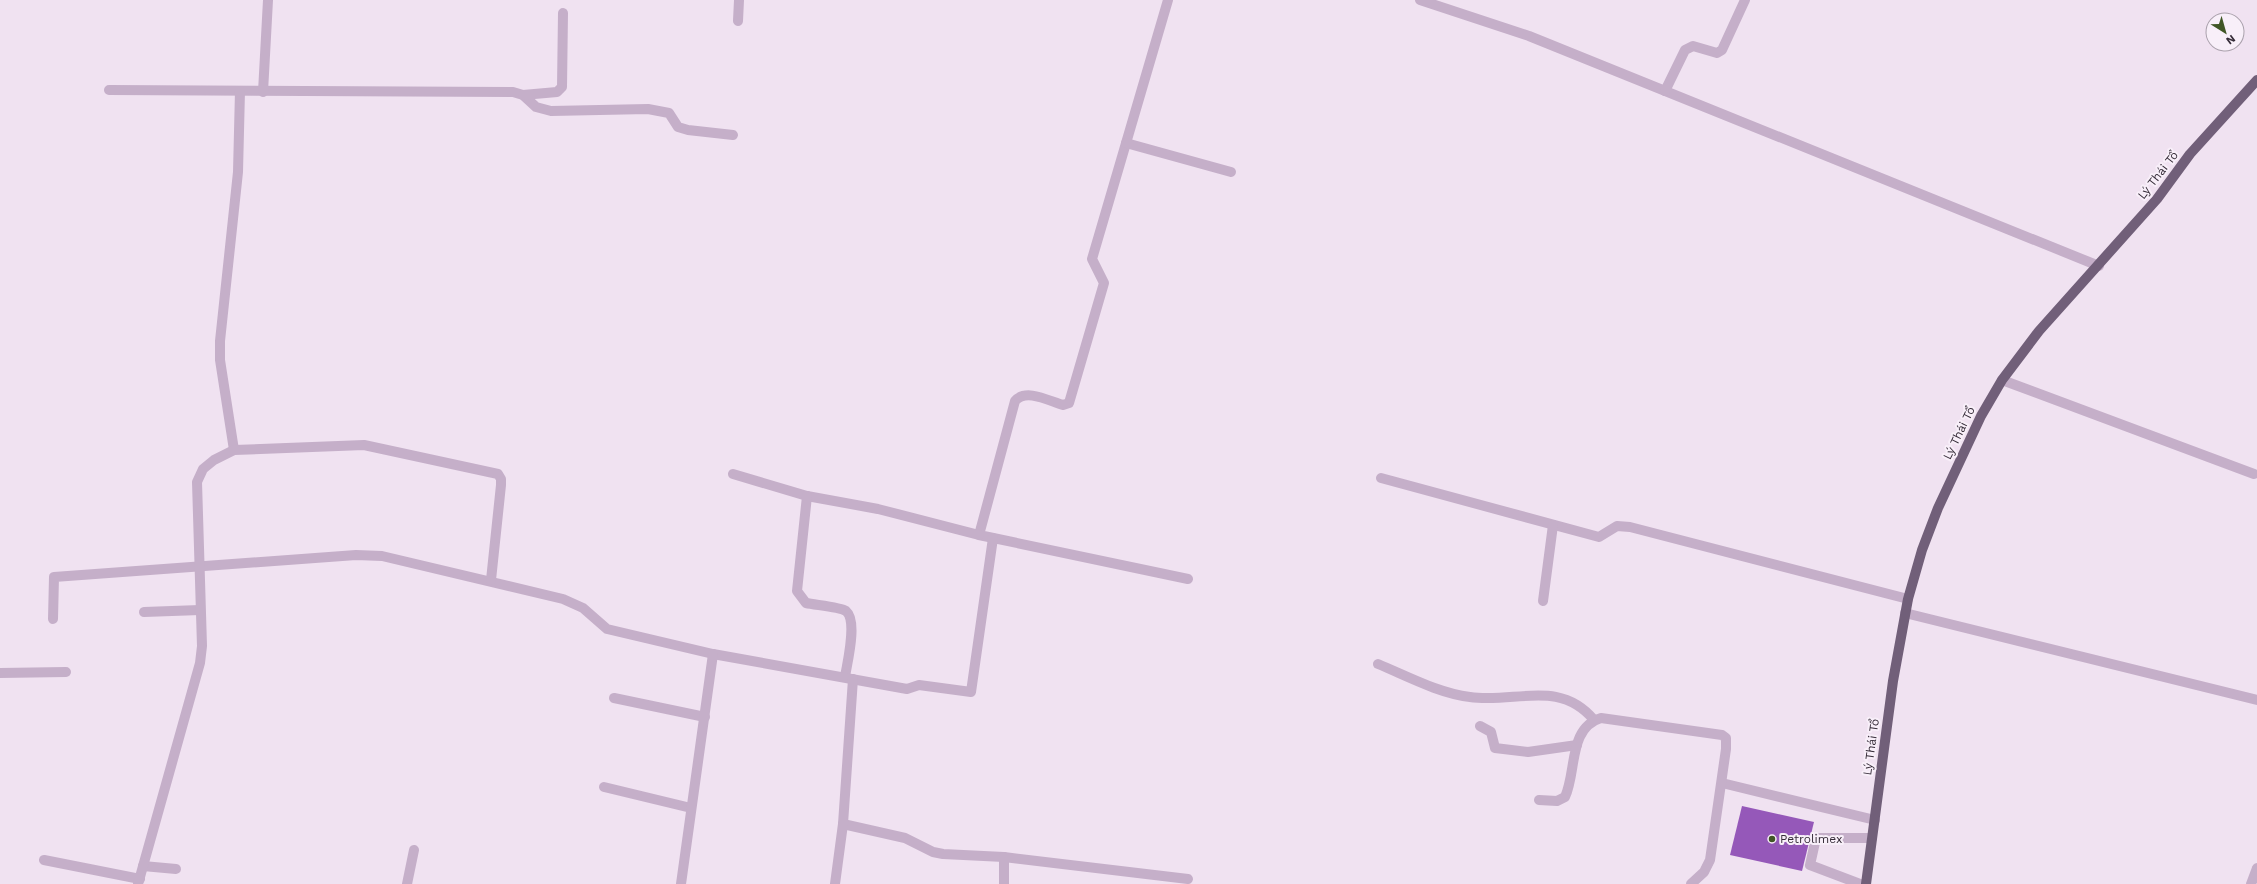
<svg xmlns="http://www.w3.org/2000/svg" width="2257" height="884" font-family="'Work Sans',sans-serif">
	<rect width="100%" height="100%" fill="#f0e2f1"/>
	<!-- building -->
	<polygon fill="#9558b9" points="1742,806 1814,822 1802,871 1730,855"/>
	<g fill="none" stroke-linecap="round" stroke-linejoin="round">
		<!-- minor -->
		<g stroke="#c5afc9" stroke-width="10">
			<path d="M1168,0L1092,259L1104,283L1069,403L1063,405C1049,401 1026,388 1015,401L979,535L1188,579"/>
			<polyline points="1420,0 1529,36 2099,266"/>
			<polyline points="738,21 739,0"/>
			<polyline points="109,90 513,92 523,95 536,107 551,111 648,109 669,113 678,127 688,130 733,135"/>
			<polyline points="1665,91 1685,50 1693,46 1717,53 1722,50 1745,0"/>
			<polyline points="263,92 268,0"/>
			<polyline points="523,95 557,92 562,87 563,13"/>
			<polyline points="1126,143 1231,172"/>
			<polyline points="2002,380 2254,474"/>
			<polyline points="234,450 220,360 220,341 238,172 240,91"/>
			<polyline points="733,474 807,496 878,509 979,535"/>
			<polyline points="1381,478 1599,537 1617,526 1630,527 1908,599"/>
			<path d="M807,496L797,591L806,603C815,605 840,607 846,611C858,621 847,663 845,677"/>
			<polyline points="1543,601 1553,525"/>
			<polyline points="144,612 200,610"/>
			<polyline points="1905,613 2257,700"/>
			<polyline points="53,619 54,577 356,555 382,556 563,599 583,608 607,629 713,654 907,689 919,685 971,692 993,538"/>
			<path d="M1378,664C1407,676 1438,693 1470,697C1514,704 1559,678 1594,720"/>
			<polyline points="0,673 66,672"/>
			<polyline points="614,698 705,717"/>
			<polyline points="1480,726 1491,732 1495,748 1528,752 1577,745"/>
			<polyline points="1722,783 1875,820"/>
			<polyline points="604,787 691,808"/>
			<path d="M1539,800L1557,801L1565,797C1577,771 1568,728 1601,718L1722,735L1726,738V749L1710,860L1704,872L1691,884"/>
			<polyline points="843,824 905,838 933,852 943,854 1004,857 1188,879"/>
			<polyline points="44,860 140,879"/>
			<polyline points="143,866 176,869"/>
			<polyline points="138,884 200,663 202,646 197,482 203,469 214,460 234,450 364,445 498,474 501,479 501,485 491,580"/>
			<polyline points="407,884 414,850"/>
			<polyline points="681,884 713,654"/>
			<polyline points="835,884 843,824 853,679"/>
			<polyline points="1004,884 1004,857"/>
			<polyline points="1860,884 1810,865 1816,838 1872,838"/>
			<polyline points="2251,884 2257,868"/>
		</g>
		<!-- major -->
		<polyline stroke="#715f79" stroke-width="10" points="1866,884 1893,681 1908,599 1922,550 1938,508 1981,416 2002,380 2039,331 2157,199 2190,154 2257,80"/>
	</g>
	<!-- markers -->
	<circle fill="#405626" stroke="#f8eff9" stroke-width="1.5" cx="1772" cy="839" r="4"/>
	<g text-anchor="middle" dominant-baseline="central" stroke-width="4" stroke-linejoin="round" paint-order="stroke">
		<!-- street labels -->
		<g font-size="12" fill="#352c38" stroke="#f8eff9">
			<text transform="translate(2158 175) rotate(-52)">Lý Thái Tổ</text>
			<text transform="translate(1959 433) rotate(-64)">Lý Thái Tổ</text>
			<text transform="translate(1871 747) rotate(-82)">Lý Thái Tổ</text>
		</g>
		<!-- poi labels -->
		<g font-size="12" fill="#352c38" stroke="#f8eff9" text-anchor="start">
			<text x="1780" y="839">Petrolimex</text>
		</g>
	</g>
	<!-- north arrow -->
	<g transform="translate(2225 32) rotate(143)"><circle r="19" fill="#f8eff9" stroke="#aaa1ac"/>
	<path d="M0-3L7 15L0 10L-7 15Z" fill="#405626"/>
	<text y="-6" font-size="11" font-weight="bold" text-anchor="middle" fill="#352c38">N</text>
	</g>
</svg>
